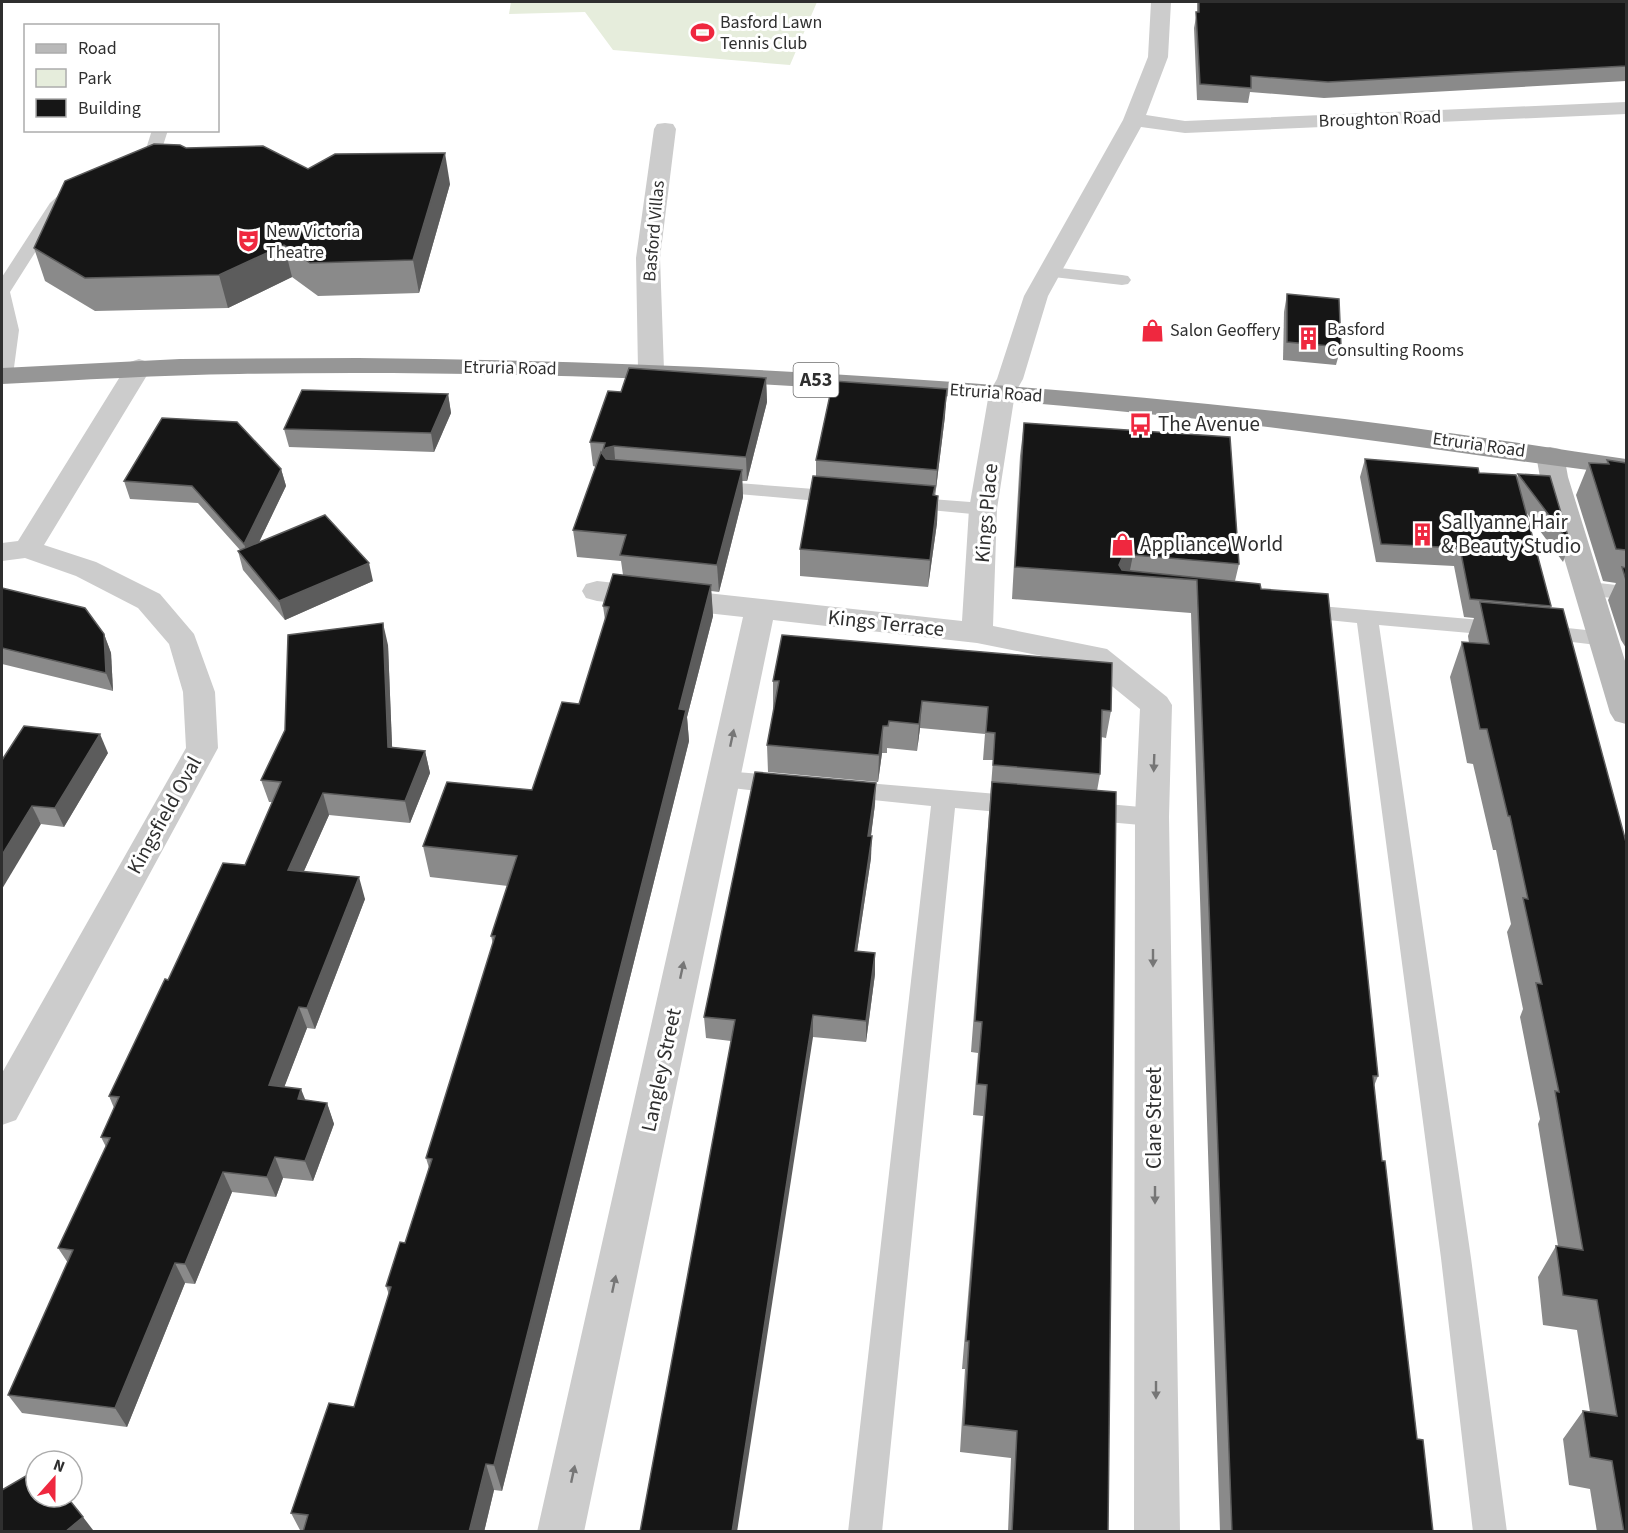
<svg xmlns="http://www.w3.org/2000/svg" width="1628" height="1533" font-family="'Source Sans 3',sans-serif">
	<rect width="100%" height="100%" fill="#fff"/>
	<!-- green -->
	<polygon fill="#e6eddc" points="511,2 817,2 790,65 613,50 585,12 509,14"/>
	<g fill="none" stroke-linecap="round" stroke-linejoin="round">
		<!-- lane -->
		<g fill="#ccc" fill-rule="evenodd">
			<path d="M152,130H168L160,155C153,163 138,169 128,166L126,163L128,160L145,152Z"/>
			<polygon points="68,191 76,196 62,210 10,292 19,330 13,375 11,379 2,380 2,277 50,203 62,192"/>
			<polygon points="1051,267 1122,275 1128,276 1131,280 1128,284 1122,285 1045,276 1042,272 1045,268"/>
			<polygon points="711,481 840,491 847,493 850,497 847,501 840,503 704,491 701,487 704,483"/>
			<polygon points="905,497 983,503 990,504 993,509 990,514 983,515 898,507 895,503 898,499"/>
			<polygon points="1589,582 1626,586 1626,600 1581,594 1578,589 1581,584"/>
			<polygon points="1297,604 1504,622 1512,624 1515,629 1512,634 1504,636 1379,625 1471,1258 1507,1532 1473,1532 1441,1258 1357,623 1289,616 1286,611 1289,606"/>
			<polygon points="1539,625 1605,632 1613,634 1616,639 1613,644 1605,646 1531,637 1528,632 1531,627"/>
			<polygon points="724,771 784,776 793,779 796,785 793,791 784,794 715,786 712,780 715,774"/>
			<polygon points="843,781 1020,796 1029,799 1032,805 1029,811 1020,814 955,808 882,1532 848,1532 931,806 834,796 831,790 834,784"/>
			<polygon points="1085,802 1152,808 1161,811 1164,817 1161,823 1152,826 1085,820 1076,817 1073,811 1076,805"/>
		</g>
		<!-- street -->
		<g fill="#ccc" fill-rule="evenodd">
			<polygon points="1151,2 1171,2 1168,57 1146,115 1185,121 1626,102 1626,114 1185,133 1141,127 1048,296 1023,379 1015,393 997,509 993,626 1107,649 1167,697 1172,705 1169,817 1180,1532 1134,1532 1135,817 1140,709 1086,665 977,643 773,620 584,1532 537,1532 743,617 597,601 586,598 582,591 586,584 597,581 962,621 969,509 989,393 997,379 1024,296 1123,120 1148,57"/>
			<polygon points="665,123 673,124 676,129 660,258 664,370 660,375 651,378 642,375 638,370 636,258 654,129 657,124"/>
			<polygon points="139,359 148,362 152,367 44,545 96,562 160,594 194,634 215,692 218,748 16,1120 2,1125 2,1073 186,748 183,692 169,644 138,608 76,576 25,558 2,561 2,543 18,541 126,367 130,362"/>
		</g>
		<!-- secondary -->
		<polygon fill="#b9b9b9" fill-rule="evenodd" points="1550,447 1560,449 1564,455 1568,477 1626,664 1626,724 1615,721 1610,713 1540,477 1536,455 1540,449"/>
		<!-- highway -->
		<path fill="#969696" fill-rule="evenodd" d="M358,358C667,361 976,378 1284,412C1398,424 1512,442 1626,459V475C1480,457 1335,433 1188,418C873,385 555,369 239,374C160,375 81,380 2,384V368L180,359Z"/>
	</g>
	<!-- wall -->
	<g fill="#8a8a8a">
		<polygon points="1197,2 1626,2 1626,81 1324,98 1250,92 1248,103 1197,100 1194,28 1197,12"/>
		<polygon points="186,148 308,169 450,184 419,293 318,296 292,277 228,308 95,311 45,281 34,248"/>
		<polygon points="1287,294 1341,347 1336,365 1283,360 1284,312"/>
		<polygon points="766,378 767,402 747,481 742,481 743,497 719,592 711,591 713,616 687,717 689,741 502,1491 494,1490 484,1532 301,1532 291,1513 354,1407 389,1295 386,1286 405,1243 429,1168 426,1158 493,944 491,936 508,886 430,877 423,846 532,790 579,704 605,620 603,606 623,575 621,561 577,557 573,530 596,467 593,466 590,442 621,392"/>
		<polygon points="448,394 451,413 434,452 289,447 284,429"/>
		<polygon points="945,416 935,496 938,496 937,523 928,587 800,576 800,549 816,476 816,460"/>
		<polygon points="1024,423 1239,564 1235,581 1261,589 1378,1076 1374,1086 1382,1161 1417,1439 1433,1532 1220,1532 1191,613 1012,599 1020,456"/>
		<polygon points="1365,459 1517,478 1518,474 1570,543 1563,562 1526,512 1551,606 1550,608 1626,1532 1597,1532 1590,1489 1569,1485 1563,1439 1583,1411 1590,1412 1577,1330 1543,1325 1538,1277 1556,1246 1558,1246 1538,1124 1540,1119 1520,1017 1523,1009 1507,932 1511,924 1496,850 1493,850 1473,764 1467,763 1450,677 1462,642 1469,643 1468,636 1474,618 1464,617 1454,566 1376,562 1360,477"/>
		<polygon points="1607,460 1626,463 1626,648 1621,640 1608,600 1616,583 1603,581 1576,495 1589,463 1606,464"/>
		<polygon points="281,469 286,486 259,542 373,581 285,620 243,570 238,551 240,550 198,503 130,499 124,481"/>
		<polygon points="2,588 104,634 111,653 113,691 2,664"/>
		<polygon points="388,645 392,747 425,751 430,773 410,823 329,815 304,871 365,899 315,1029 307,1028 284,1087 305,1100 327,1103 334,1124 313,1181 283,1178 276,1197 232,1192 195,1284 185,1283 127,1427 22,1413 8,1395 68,1263 58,1248 106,1147 101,1137 114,1108 109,1096 168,980 245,865 272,802 269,802 261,780"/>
		<polygon points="773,681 1111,711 1106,738 1101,737 1100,774 1097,791 1108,1532 1008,1532 1011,1458 960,1452 965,1369 962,1369 983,1116 973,1115 978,1053 971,1052 993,760 983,760 985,734 920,728 917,751 887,748 887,753 882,753 878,782 768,772 767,745 774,708 773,708"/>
		<polygon points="108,753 64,827 41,824 2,760"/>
		<polygon points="875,804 871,836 871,858 857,951 875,953 875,974 866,1042 813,1037 731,1041 706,1038 704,1017"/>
	</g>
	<!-- shaded-wall -->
	<g fill="#5c5c5c">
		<polygon points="445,153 450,184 419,293 413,260"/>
		<polygon points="284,245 292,277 228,308 219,275"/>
		<polygon points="766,378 767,402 747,481 746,457"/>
		<polygon points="947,389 945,416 935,497 937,470"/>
		<polygon points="448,394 451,413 434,452 431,433"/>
		<polygon points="614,446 616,471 602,453 606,448"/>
		<polygon points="281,469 286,486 250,561 244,544"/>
		<polygon points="742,470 743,497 719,592 717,565"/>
		<polygon points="938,496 937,523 928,587 930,560"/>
		<polygon points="1133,555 1129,575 1118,574 1119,565 1122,558"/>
		<polygon points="369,563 373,581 285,620 279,601"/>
		<polygon points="711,585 713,616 687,717 689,741 502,1491 494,1465 679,709"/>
		<polygon points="383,623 388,645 393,769 388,747"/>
		<polygon points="104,634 111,653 113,691 106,673"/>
		<polygon points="922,701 920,728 917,751 919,724"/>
		<polygon points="883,726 882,753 878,782 879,755"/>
		<polygon points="100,734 108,753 64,827 55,808"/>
		<polygon points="425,751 430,773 410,823 405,801"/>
		<polygon points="876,783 875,804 868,858 868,836"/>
		<polygon points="323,793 329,815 295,891 288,870"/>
		<polygon points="32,806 41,824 2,889 2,855"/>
		<polygon points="872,836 871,858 854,972 855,951"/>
		<polygon points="359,877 365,899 315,1029 307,1008"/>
		<polygon points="875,953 875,974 866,1042 866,1021"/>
		<polygon points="299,1007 307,1028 277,1106 269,1085"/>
		<polygon points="813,1015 813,1037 737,1532 732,1532"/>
		<polygon points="301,1089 309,1109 298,1099"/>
		<polygon points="327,1103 334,1124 313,1181 305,1161"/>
		<polygon points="275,1157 283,1178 276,1197 267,1177"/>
		<polygon points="223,1172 232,1192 195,1284 185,1264"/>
		<polygon points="175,1263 185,1283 127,1427 115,1408"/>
		<polygon points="486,1464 494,1490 484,1532 469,1532"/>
		<polygon points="83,1517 93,1530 92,1532 65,1532"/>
	</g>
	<!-- building -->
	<g fill="#161616" stroke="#5c5c5c" stroke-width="1.5">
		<polygon points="1199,2 1626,2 1626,66 1328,82 1251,76 1251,88 1200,84 1196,12 1199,12"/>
		<polygon points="154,144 180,145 186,148 263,146 308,169 335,154 445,153 413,260 310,263 284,245 219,275 85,278 34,248 65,181"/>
		<polygon points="1287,294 1339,299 1341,347 1287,342"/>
		<polygon points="629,368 766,378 746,457 614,446 606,448 602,453 605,443 590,442 608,391 621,392"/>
		<polygon points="833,381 947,389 937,470 816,460"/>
		<polygon points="302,390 448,394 431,433 284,429"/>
		<polygon points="162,418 237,422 281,469 244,544 192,486 124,481"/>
		<polygon points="1024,423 1230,437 1239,564 1133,555 1122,558 1119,565 1122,570 1260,584 1261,589 1328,594 1378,1076 1373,1076 1382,1161 1385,1161 1417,1439 1423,1440 1433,1532 1232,1532 1197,580 1015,567"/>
		<polygon points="601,452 606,459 742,470 717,565 620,555 626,535 573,530"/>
		<polygon points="1365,459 1478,468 1479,473 1516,475 1551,606 1470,599 1460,548 1381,544"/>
		<polygon points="1607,460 1626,463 1626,550 1616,549 1589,463 1609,464"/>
		<polygon points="1518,474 1550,476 1570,543"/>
		<polygon points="813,476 935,486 933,495 938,496 930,560 800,549"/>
		<polygon points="325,515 369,563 279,601 238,551"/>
		<polygon points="1622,567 1626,568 1626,580"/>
		<polygon points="613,574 711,585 679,709 686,710 494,1465 486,1464 469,1532 303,1532 308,1515 291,1513 329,1403 354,1407 391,1287 386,1286 400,1242 405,1243 432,1159 426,1158 495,936 491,936 517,856 423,846 447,782 532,790 562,702 579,704 609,607 603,606"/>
		<polygon points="2,588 85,608 104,634 106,673 2,648"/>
		<polygon points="1480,602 1563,609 1626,842 1626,1532 1624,1532 1612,1461 1590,1457 1583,1411 1617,1416 1597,1300 1563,1295 1556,1246 1583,1250 1555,1091 1559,1092 1536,983 1542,984 1523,898 1528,899 1510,816 1508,816 1487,729 1480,729 1462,642 1489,644"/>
		<polygon points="383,623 388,747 425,751 405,801 323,793 288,870 359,877 307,1008 299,1007 269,1085 301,1089 298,1099 327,1103 305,1161 275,1157 267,1177 223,1172 185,1264 175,1263 115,1408 8,1395 73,1250 58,1248 110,1138 101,1137 119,1097 109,1096 165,979 168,980 223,863 245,865 281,782 261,780 285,730 288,635"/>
		<polygon points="782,635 1112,663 1111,711 1102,710 1100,774 993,765 995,733 986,732 988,707 922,701 919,724 889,721 888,726 883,726 879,755 767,745 779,681 773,681"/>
		<polygon points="24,726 100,734 55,808 32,806 2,855 2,760"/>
		<polygon points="755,772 876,783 868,836 872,836 855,951 875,953 866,1021 813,1015 732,1532 640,1532 735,1020 704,1017"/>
		<polygon points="992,782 1116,792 1108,1532 1012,1532 1017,1431 964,1425 969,1341 966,1341 987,1085 977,1084 982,1022 975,1021"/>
		<polygon points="36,1470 36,1497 67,1497 83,1517 65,1532 2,1532 2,1490"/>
	</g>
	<!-- one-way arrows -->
	<defs><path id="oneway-solid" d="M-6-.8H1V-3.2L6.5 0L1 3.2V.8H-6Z" transform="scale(1.5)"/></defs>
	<g fill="#767676">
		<use href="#oneway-solid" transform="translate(732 738) rotate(-78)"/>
		<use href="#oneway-solid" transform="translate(1154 763) rotate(92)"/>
		<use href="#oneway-solid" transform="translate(1153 958) rotate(90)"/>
		<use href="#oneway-solid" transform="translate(682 970) rotate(-78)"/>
		<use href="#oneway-solid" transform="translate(1155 1195) rotate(90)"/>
		<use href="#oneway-solid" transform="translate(614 1284) rotate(-78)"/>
		<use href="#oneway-solid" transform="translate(1156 1390) rotate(90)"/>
		<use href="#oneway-solid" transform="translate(573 1474) rotate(-78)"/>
	</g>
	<!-- icons -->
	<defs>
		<symbol id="stadium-bare" viewBox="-9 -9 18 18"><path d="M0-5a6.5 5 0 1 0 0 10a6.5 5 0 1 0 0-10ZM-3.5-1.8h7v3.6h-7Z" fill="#ef283f" stroke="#fff" stroke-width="2.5" paint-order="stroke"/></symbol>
		<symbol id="theatre-bare" viewBox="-9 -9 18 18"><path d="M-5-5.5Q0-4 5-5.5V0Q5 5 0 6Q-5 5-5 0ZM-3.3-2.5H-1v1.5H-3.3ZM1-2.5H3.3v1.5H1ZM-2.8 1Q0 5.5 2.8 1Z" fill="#ef283f" stroke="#fff" stroke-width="2.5" paint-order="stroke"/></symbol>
		<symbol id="shop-bare" viewBox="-9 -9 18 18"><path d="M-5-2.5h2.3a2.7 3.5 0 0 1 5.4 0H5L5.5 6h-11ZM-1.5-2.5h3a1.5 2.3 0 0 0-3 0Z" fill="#ef283f" stroke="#fff" stroke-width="2.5" paint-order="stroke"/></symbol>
		<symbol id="building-bare" viewBox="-9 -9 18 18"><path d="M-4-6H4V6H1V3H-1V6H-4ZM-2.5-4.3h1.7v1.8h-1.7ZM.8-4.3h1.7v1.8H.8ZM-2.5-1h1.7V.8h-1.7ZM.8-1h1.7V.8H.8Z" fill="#ef283f" stroke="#fff" stroke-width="2.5" paint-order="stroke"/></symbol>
		<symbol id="bus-bare" viewBox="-9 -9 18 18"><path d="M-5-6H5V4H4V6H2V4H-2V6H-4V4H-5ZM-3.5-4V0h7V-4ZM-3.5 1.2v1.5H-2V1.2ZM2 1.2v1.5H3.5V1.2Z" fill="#ef283f" stroke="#fff" stroke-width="2.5" paint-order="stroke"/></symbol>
	</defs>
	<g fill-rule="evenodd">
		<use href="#stadium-bare" x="686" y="16" width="33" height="33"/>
		<use href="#theatre-bare" x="232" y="224" width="33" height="33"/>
		<use href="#shop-bare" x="1136" y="314" width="33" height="33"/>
		<use href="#building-bare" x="1292" y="322" width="33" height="33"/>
		<use href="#bus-bare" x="1124" y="408" width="33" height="33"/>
		<use href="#building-bare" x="1406" y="518" width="33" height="33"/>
		<use href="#shop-bare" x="1106" y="528" width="33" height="33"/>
	</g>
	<g text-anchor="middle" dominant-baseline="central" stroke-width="6" stroke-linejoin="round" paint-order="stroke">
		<!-- far-poi labels -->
		<g font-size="18" fill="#2f2f2f" stroke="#fff" text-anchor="start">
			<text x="720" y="22">Basford Lawn<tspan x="720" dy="21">Tennis Club</tspan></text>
			<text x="266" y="231">New Victoria<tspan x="266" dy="21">Theatre</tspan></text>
			<text x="1327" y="329">Basford<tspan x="1327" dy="21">Consulting Rooms</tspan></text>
			<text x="1170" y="330">Salon Geoffery</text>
		</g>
		<!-- far-street labels -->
		<g font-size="18" fill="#2f2f2f" stroke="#fff">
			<text transform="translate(1380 119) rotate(-2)">Broughton Road</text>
			<text transform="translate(654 231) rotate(-85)">Basford Villas</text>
			<text transform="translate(510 368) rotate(1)">Etruria Road</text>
			<text transform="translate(996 393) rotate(4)">Etruria Road</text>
			<text transform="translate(1479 445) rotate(8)">Etruria Road</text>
		</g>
		<!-- shield labels -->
		<rect fill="#fff" stroke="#6d6d6d" stroke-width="1.5" x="793.5" y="363" width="45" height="34" rx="4.5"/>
		<g font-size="20" font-weight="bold" fill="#2f2f2f">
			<text x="816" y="380">A53</text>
		</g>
		<!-- poi labels -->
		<g font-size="21" fill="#2f2f2f" stroke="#fff" text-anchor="start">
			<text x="1158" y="424">The Avenue</text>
			<text x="1441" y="522">Sallyanne Hair<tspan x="1441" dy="24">&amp; Beauty Studio</tspan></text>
			<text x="1140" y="544">Appliance World</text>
		</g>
		<!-- street labels -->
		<g font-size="21" fill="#2f2f2f" stroke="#fff">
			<text transform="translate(986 513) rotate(-85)">Kings Place</text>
			<text transform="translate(886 623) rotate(6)">Kings Terrace</text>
			<text transform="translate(164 815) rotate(-61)">Kingsfield Oval</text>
			<text transform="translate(661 1070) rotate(-78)">Langley Street</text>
			<text transform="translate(1154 1118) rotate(-90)">Clare Street</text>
		</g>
	</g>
	<!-- border -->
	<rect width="1628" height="1533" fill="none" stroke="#2f2f2f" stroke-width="6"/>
	<!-- legend -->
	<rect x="24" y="24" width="195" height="108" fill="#ffffff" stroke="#acacac" stroke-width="1.5"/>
	<rect x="36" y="44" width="30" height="9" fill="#b9b9b9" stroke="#acacac" stroke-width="1.5"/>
	<text x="78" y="54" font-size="18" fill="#2f2f2f">Road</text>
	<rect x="36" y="69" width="30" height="18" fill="#e6eddc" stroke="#acacac" stroke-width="1.5"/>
	<text x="78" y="84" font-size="18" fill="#2f2f2f">Park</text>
	<rect x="36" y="99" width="30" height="18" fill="#161616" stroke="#acacac" stroke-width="1.5"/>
	<text x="78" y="114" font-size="18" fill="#2f2f2f">Building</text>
	<!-- north arrow -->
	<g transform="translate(54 1479) rotate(21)"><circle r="28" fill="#ffffff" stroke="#acacac" stroke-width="1.5"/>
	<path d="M0-4.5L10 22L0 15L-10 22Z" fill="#ef283f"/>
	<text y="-9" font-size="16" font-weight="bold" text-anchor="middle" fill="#2f2f2f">N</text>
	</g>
</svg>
